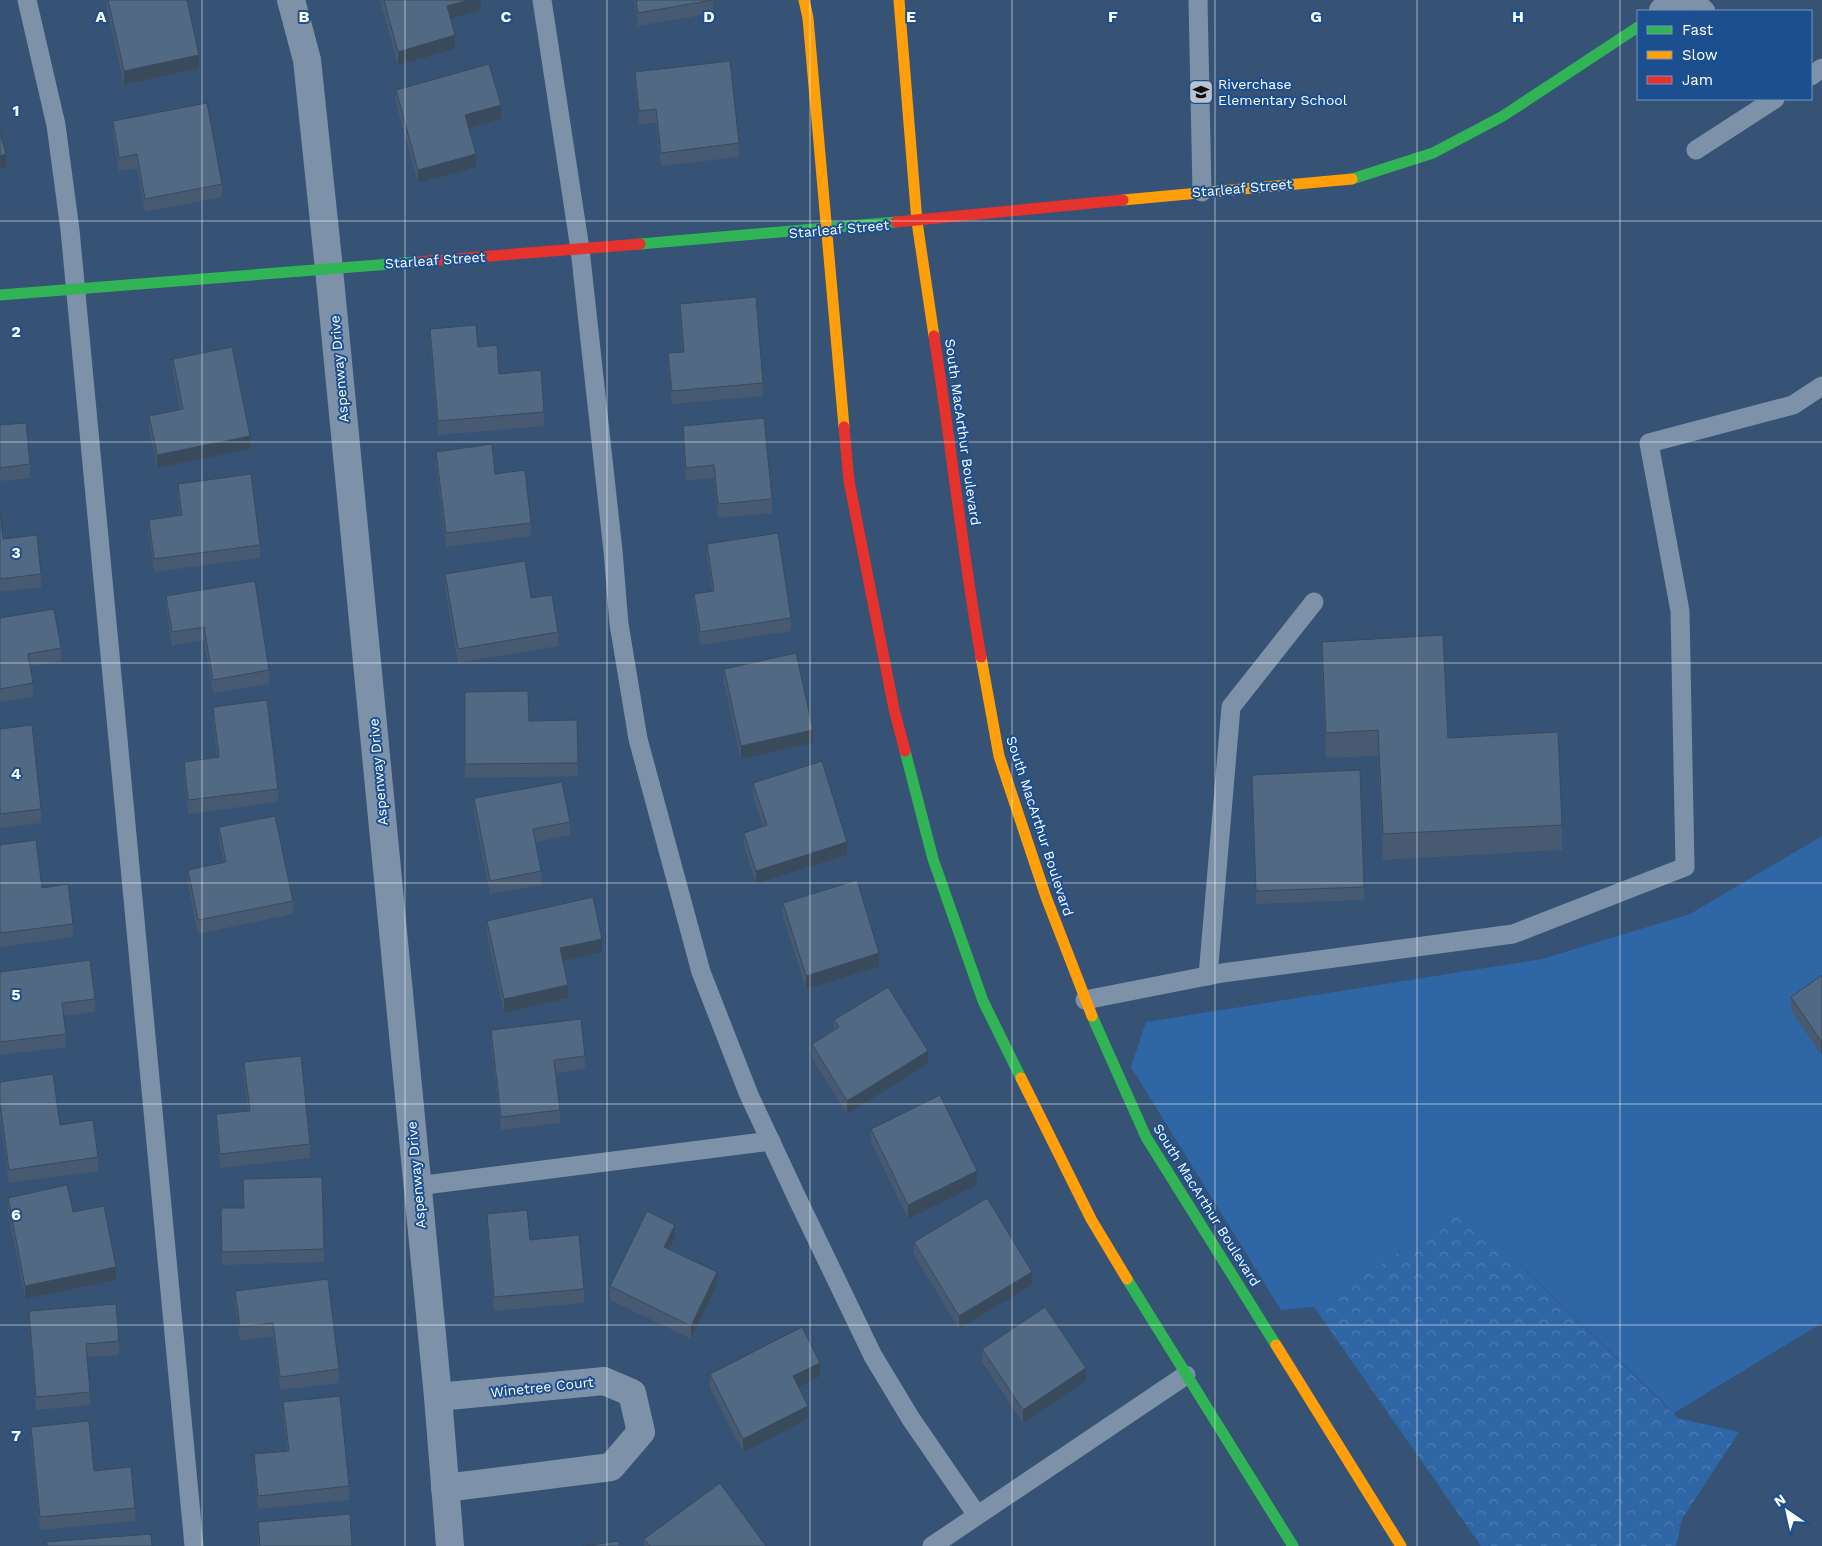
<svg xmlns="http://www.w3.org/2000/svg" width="1822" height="1546" font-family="'Work Sans',sans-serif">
	<defs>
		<pattern id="forest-crowns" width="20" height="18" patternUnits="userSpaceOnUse" patternTransform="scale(1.25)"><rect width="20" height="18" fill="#2f66a5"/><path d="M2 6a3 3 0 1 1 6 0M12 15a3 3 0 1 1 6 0" fill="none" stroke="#4e7db2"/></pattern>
	</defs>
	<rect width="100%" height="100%" fill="#365274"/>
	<!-- green -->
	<polygon fill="#2f66a5" points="1822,836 1822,1323 1674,1413 1464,1211 1314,1307 1281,1310 1131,1067 1146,1022 1542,959 1690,914"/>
	<!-- forest -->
	<polygon fill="url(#forest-crowns)" points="1464,1211 1678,1418 1739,1432 1682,1519 1676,1546 1481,1546 1314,1307"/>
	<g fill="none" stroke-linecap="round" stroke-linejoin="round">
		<!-- lane -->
		<g stroke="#7d92a8" stroke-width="19">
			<polyline points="27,0 56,125 70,230 194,1546"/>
			<polyline points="542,0 580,249 613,551 619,624 638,739 701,972 749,1095 798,1200 873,1356 911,1419 977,1515"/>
			<polyline points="1198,0 1202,192"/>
			<polyline points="1695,0 1706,11"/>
			<polyline points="1811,76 1822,68"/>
			<polyline points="1696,150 1775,99"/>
			<polyline points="1208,976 1231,707 1314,602"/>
			<polyline points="1085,1000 1222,973 1513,934 1685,867 1680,611 1649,443 1793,405 1822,386"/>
			<polyline points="417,1186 771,1141"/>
			<polyline points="932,1546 1186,1375"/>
		</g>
		<!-- street -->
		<g stroke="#7d92a8" stroke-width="28">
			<polyline points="291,0 307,60 329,269 438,1397 450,1546"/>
			<polyline points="1663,11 1680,0"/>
			<polyline points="438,1397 604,1381 632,1393 641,1432 611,1467 445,1488"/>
		</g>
		<!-- fast -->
		<g stroke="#30b455" stroke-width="11">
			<polyline points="1352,179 1433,153 1503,116 1638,27"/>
			<polyline points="640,244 896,222"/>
			<polyline points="0,295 416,262"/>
			<polyline points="905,751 933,859 983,1001 1021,1078"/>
			<polyline points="1092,1016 1146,1137 1276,1345"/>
			<polyline points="1127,1279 1293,1546"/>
		</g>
		<!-- slow -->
		<g stroke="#ff9f0a" stroke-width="11">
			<polyline points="804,0 808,18 844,427"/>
			<polyline points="899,0 917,222 934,336"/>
			<polyline points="1123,200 1352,179"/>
			<polyline points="981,657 999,756 1046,897 1092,1016"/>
			<polyline points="1021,1078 1091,1219 1127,1279"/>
			<polyline points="1276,1345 1401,1546"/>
		</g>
		<!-- jam -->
		<g stroke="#e5322d" stroke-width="11">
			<polyline points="896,222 1123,200"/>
			<polyline points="416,262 640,244"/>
			<path d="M934,336C951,443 962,551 981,657"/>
			<polyline points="844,427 849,481 894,709 905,751"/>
		</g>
	</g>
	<!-- wall -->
	<g fill="#475a72">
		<polygon points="107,0 187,0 199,68 124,85 107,9"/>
		<polygon points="380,0 481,0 481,10 450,19 455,49 398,65"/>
		<polygon points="634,0 713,0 713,13 638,26"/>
		<polygon points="635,72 739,143 739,157 661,166 656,123 639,124 635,85"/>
		<polygon points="396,90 501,119 469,128 476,167 418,183 396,103"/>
		<polygon points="113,121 222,184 222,197 145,212 137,168 119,171 113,134"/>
		<polygon points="680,304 763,383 763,396 672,404 668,366 668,353 683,352 680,317"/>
		<polygon points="430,329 478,347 499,374 544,412 544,426 438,435 430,342"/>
		<polygon points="173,359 250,449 157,468 149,429 149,416 180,409 173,373"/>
		<polygon points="0,425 30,464 30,478 0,481"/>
		<polygon points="683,426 772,499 772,513 718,518 714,478 686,481 683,439"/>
		<polygon points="436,452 495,474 531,523 531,536 446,547 436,465"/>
		<polygon points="178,484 260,545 260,558 154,572 149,533 149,520 180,515 178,497"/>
		<polygon points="0,510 3,539 41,574 41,587 0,592"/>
		<polygon points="707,544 791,618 791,631 700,645 694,607 694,594 712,591 707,557"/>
		<polygon points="445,574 531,598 558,632 558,646 458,663 445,588"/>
		<polygon points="166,596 269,670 269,684 213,693 204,640 172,646 166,609"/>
		<polygon points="0,618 61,648 61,661 30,667 33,683 33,697 0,702"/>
		<polygon points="1322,642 1562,825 1562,850 1383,860 1378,756 1326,758 1322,667"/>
		<polygon points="724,669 813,743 741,759 724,683"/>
		<polygon points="465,692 529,721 577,720 578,776 465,778"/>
		<polygon points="213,707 278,789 278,802 188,814 184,775 184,762 217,757 213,720"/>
		<polygon points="0,729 41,809 41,823 0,828"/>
		<polygon points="1252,775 1364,887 1364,900 1256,904"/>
		<polygon points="753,783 847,855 756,884 744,846 744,833 763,827 753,796"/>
		<polygon points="474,798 570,822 570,835 536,842 541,871 541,885 490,894 474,812"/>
		<polygon points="219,827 293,901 293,914 198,934 188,883 188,870 224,862 219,841"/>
		<polygon points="0,845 42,888 73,924 73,937 0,947"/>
		<polygon points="783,903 879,967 806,989 783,916"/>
		<polygon points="487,921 602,952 563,961 568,998 504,1013 487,934"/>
		<polygon points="0,972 95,999 95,1012 64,1016 66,1034 66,1047 0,1055"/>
		<polygon points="1822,975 1822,1053 1821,1054 1791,1011 1791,997"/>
		<polygon points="834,1020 928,1064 847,1114 812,1058 812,1044 834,1031"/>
		<polygon points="491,1030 585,1056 585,1069 555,1073 560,1110 560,1123 501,1130 491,1043"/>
		<polygon points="244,1062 310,1144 310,1158 220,1168 216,1128 216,1114 248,1111 244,1076"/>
		<polygon points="0,1082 60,1125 98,1157 98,1171 9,1183 0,1117"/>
		<polygon points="871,1129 977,1185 908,1219 871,1142"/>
		<polygon points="243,1179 324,1249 324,1262 222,1265 221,1208 244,1208"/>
		<polygon points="8,1198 73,1212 116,1280 25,1299 8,1211"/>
		<polygon points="487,1214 530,1240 584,1289 584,1303 494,1311 487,1228"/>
		<polygon points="675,1238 670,1249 717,1285 691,1339 610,1300 610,1286"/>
		<polygon points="914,1242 1032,1285 959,1329 914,1255"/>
		<polygon points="235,1291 339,1369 339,1383 280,1390 273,1336 240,1341 235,1305"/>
		<polygon points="29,1311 119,1341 119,1355 87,1357 90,1392 90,1405 36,1410 29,1324"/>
		<polygon points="982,1349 1086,1381 1023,1423 982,1362"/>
		<polygon points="710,1374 820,1376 798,1387 808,1419 743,1452 710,1388"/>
		<polygon points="283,1402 349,1486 349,1500 258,1509 254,1468 254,1454 287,1451 283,1415"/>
		<polygon points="31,1427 94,1471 135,1508 135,1521 40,1530 31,1440"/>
		<polygon points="258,1522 352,1546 258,1546"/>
		<polygon points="644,1539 766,1546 644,1546"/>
	</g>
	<!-- shaded-wall -->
	<g fill="#394a5c">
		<polygon points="468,0 481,0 481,10 447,20 447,6"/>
		<polygon points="455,35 455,49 398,65 398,52"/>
		<polygon points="199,55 199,68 124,85 124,71"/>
		<polygon points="501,105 501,119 465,129 465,115"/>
		<polygon points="6,154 6,168 0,169 0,156"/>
		<polygon points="476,154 476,167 418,183 418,170"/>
		<polygon points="250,436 250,449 157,468 157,455"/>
		<polygon points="813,730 813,743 741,759 741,746"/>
		<polygon points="847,842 847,855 756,884 756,871"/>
		<polygon points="602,939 602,952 560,962 560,948"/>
		<polygon points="879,953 879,967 806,989 806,976"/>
		<polygon points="568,985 568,998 504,1013 504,999"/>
		<polygon points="1822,1040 1822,1053 1821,1054 1821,1041"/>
		<polygon points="928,1051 928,1064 847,1114 847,1101"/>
		<polygon points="977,1171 977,1185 908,1219 908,1205"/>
		<polygon points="675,1225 675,1238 664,1260 664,1247"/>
		<polygon points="116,1267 116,1280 25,1299 25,1286"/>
		<polygon points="717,1272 717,1285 691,1339 691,1326"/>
		<polygon points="1032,1272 1032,1285 959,1329 959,1316"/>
		<polygon points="820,1363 820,1376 793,1390 793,1376"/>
		<polygon points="1086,1368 1086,1381 1023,1423 1023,1410"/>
		<polygon points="808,1406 808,1419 743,1452 743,1439"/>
	</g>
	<!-- building -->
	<g fill="#526984" stroke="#394a5c">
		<polygon points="108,0 187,0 199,55 124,71"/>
		<polygon points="384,0 468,0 447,6 455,35 398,52"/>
		<polygon points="636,0 713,0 638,13"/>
		<polygon points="730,61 739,143 661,153 656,109 639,111 635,72"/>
		<polygon points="489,64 501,105 465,115 476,154 418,170 396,90"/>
		<polygon points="207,103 222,184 145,199 137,154 119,158 113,121"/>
		<polygon points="0,132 6,154 0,156"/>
		<polygon points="756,297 763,383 672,391 668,353 684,352 680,304"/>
		<polygon points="476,325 478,347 497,345 499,374 541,370 544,412 438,421 430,329"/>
		<polygon points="232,347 250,436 157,455 149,416 183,409 173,359"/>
		<polygon points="764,418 772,499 718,504 714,465 686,468 683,426"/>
		<polygon points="26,423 30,464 0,468 0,425"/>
		<polygon points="492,444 495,474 525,470 531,523 446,533 436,452"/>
		<polygon points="251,474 260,545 154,559 149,520 182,515 178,484"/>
		<polygon points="0,510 3,539 37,535 41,574 0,579"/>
		<polygon points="778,533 791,618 700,632 694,594 714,591 707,544"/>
		<polygon points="525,561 531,598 552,595 558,632 458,649 445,574"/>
		<polygon points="255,581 269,670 213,680 204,627 172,632 166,596"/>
		<polygon points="54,609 61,648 28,654 33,683 0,689 0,618"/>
		<polygon points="1443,635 1448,738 1558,732 1562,825 1383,834 1378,730 1326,733 1322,642"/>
		<polygon points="796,653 813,730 741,746 724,669"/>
		<polygon points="528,691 529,721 577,720 578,763 465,764 465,692"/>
		<polygon points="267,700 278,789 188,800 184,762 219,757 213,707"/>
		<polygon points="32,725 41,809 0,814 0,729"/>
		<polygon points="822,761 847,842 756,871 744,833 767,825 753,783"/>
		<polygon points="1360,770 1364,887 1256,891 1252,775"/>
		<polygon points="562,782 570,822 533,829 541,871 490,881 474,798"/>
		<polygon points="275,816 293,901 198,920 188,870 226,862 219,827"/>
		<polygon points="36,840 42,888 68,884 73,924 0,933 0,845"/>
		<polygon points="857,880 879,953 806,976 783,903"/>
		<polygon points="593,897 602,939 560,948 568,985 504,999 487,921"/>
		<polygon points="90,960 95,999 62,1003 66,1034 0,1042 0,972"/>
		<polygon points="1822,975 1822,1040 1821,1041 1791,997"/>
		<polygon points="888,987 928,1051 847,1101 812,1044 839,1027 834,1020"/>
		<polygon points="581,1019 585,1056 554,1060 560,1110 501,1117 491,1030"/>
		<polygon points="301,1056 310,1144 220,1154 216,1114 250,1111 244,1062"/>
		<polygon points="53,1074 60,1125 93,1120 98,1157 9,1170 0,1103 0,1082"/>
		<polygon points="940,1095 977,1171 908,1205 871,1129"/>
		<polygon points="322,1177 324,1249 222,1252 221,1208 244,1208 243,1179"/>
		<polygon points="67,1185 73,1212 104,1206 116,1267 25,1286 8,1198"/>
		<polygon points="987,1198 1032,1272 959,1316 914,1242"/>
		<polygon points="527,1210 530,1240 579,1235 584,1289 494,1297 487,1214"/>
		<polygon points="647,1211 675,1225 664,1247 717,1272 691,1326 610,1286"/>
		<polygon points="328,1279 339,1369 280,1377 273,1323 240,1327 235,1291"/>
		<polygon points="116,1304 119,1341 86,1344 90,1392 36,1397 29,1311"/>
		<polygon points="1045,1307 1086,1368 1023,1410 982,1349"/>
		<polygon points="802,1327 820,1363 793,1376 808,1406 743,1439 710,1374"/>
		<polygon points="340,1396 349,1486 258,1496 254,1454 289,1451 283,1402"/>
		<polygon points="89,1421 94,1471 131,1467 135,1508 40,1517 31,1427"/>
		<polygon points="720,1483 766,1546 650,1546 644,1539"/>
		<polygon points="350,1514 352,1546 260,1546 258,1522"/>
		<polygon points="151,1534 152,1546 47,1546 46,1542"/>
		<polygon points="619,1541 619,1546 583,1546"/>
	</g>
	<!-- grid -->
	<path fill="none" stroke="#fff" stroke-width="1" stroke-opacity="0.55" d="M202,0V1546M405,0V1546M607,0V1546M810,0V1546M1012,0V1546M1215,0V1546M1417,0V1546M1620,0V1546M0,221H1822M0,442H1822M0,663H1822M0,883H1822M0,1104H1822M0,1325H1822"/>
	<!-- icons -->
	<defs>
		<symbol id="school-square" viewBox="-11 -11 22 22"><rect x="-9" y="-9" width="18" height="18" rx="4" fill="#b9c2ce" stroke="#1b4f8f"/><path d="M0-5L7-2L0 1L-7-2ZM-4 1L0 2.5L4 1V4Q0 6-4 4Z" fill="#111"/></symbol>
	</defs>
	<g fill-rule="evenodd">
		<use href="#school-square" x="1187" y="78" width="28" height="28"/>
	</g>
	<g text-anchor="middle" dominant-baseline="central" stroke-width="4" stroke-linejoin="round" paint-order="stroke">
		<!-- poi labels -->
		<g font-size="14" fill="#fff" stroke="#1b4f8f" text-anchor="start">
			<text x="1218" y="84">Riverchase<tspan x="1218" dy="16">Elementary School</tspan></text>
		</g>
		<!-- street labels -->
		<g font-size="14" fill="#fff" stroke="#1b4f8f">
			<text transform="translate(1242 188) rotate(-5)">Starleaf Street</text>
			<text transform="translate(839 229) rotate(-5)">Starleaf Street</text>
			<text transform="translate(435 260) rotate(-4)">Starleaf Street</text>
			<text transform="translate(339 369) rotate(-95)">Aspenway Drive</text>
			<text transform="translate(963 432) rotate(82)">South MacArthur Boulevard</text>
			<text transform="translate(378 772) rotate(-95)">Aspenway Drive</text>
			<text transform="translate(1040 826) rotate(72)">South MacArthur Boulevard</text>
			<text transform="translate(416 1175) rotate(-95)">Aspenway Drive</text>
			<text transform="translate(1207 1205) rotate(58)">South MacArthur Boulevard</text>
			<text transform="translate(542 1387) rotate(-6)">Winetree Court</text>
		</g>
	</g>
	<g font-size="16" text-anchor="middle" font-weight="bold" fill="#fff" stroke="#1b4f8f" stroke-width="4" stroke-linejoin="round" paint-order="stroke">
		<text x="101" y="22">A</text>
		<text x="304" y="22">B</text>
		<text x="506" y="22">C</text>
		<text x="709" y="22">D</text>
		<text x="911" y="22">E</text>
		<text x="1113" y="22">F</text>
		<text x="1316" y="22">G</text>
		<text x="1518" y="22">H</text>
		<text x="16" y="116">1</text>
		<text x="16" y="337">2</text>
		<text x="16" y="558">3</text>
		<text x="16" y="779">4</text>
		<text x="16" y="1000">5</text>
		<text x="16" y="1220">6</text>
		<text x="16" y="1441">7</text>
	</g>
	<!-- legend -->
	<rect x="1637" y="10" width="175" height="90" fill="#1b4f8f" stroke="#7695bc"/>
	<rect x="1647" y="26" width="25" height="8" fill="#30b455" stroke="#7695bc"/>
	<text x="1682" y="35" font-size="15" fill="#ffffff">Fast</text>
	<rect x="1647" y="51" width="25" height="8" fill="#ff9f0a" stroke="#7695bc"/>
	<text x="1682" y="60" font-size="15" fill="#ffffff">Slow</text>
	<rect x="1647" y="76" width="25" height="8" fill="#e5322d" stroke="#7695bc"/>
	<text x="1682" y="85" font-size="15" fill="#ffffff">Jam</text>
	<!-- north arrow -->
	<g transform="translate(1787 1511) rotate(326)" stroke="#1b4f8f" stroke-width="4" paint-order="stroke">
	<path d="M0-4L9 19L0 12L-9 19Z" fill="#ffffff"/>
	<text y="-8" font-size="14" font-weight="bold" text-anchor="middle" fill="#ffffff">N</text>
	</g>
</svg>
